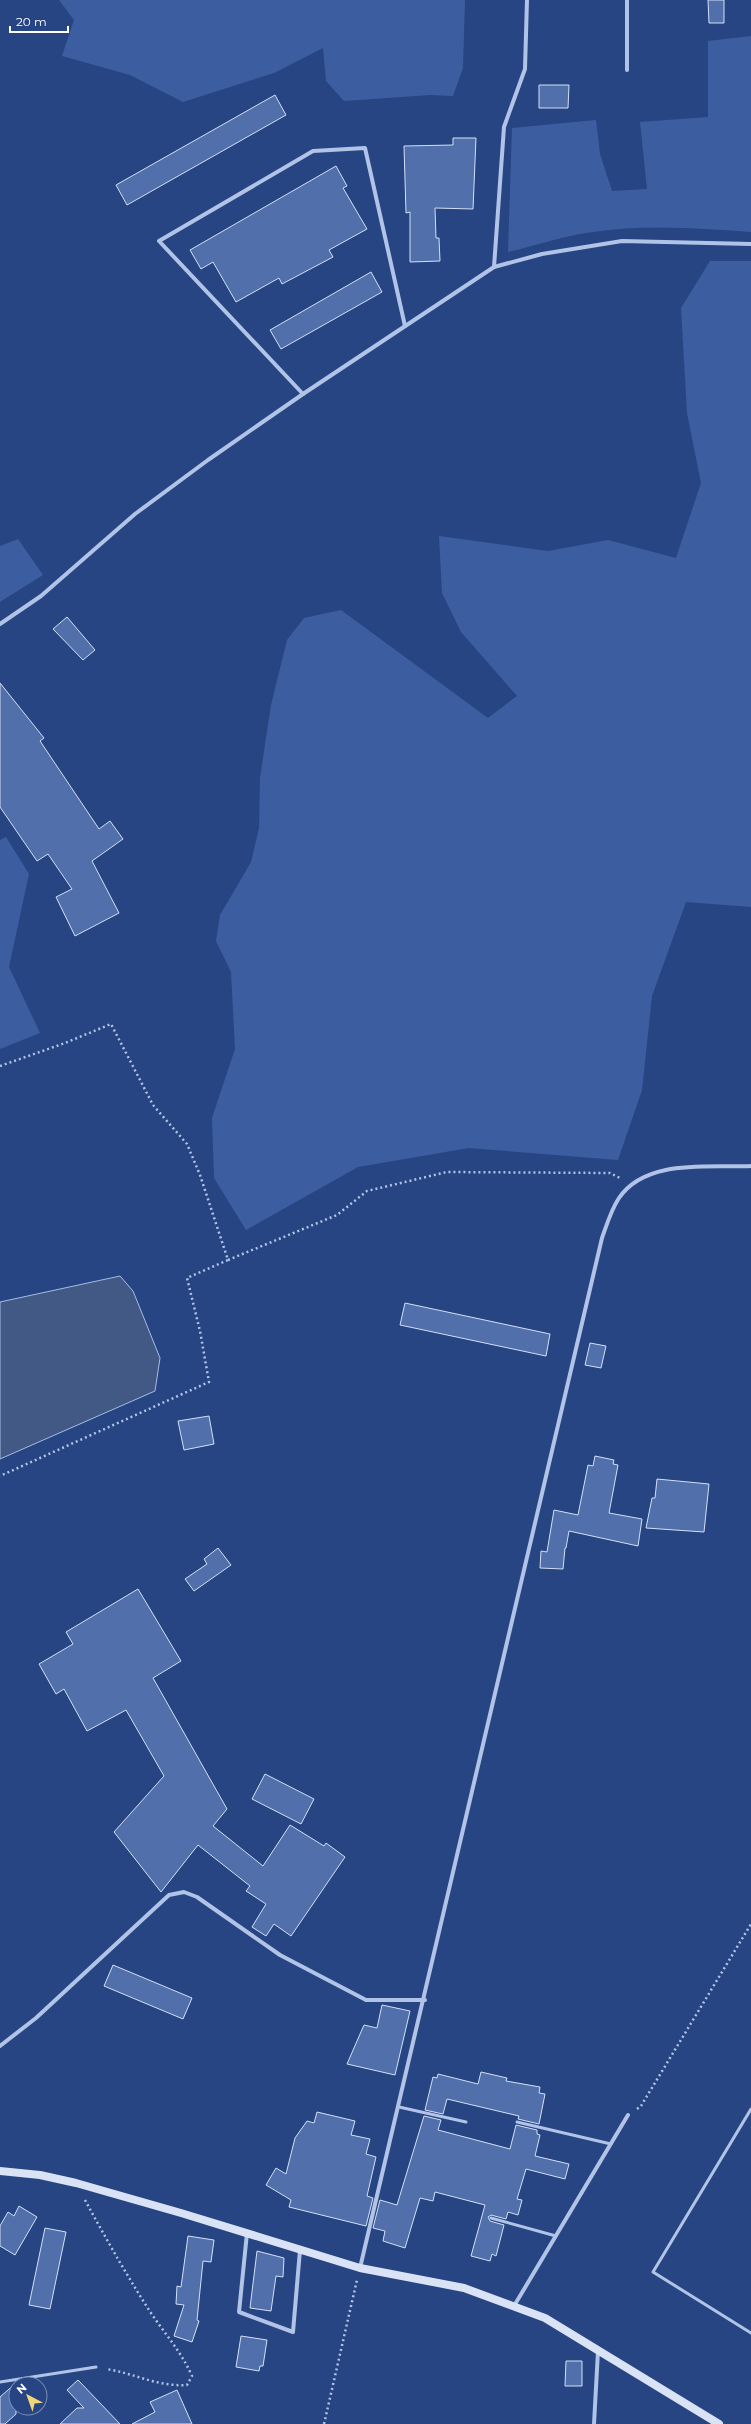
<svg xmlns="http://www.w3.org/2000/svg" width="751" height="2424" font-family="Montserrat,sans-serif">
	<rect width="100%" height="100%" fill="#274583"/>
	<!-- green -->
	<g fill="#3c5ea0">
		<polygon points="59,0 465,0 463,68 453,96 430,95 344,101 326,81 323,48 274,73 183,102 130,75 62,56 74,20"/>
		<path d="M751,36V232C696,228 640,224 586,233C560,237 534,246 508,252L512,128L596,120L600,154L612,191L647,189L640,122L708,117V41Z"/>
		<polygon points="710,261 751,261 751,907 686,902 652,996 642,1090 618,1160 469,1148 358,1167 246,1230 214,1178 212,1118 235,1049 231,972 216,941 220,915 251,862 259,828 260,778 271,705 287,640 304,618 341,610 488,718 517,696 461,632 442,593 439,536 548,551 608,540 676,558 701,483 687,413 681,308"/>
		<polygon points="18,539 43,575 0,602 0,546"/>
		<polygon points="6,837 29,874 9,967 40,1033 0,1049 0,840"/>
	</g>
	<!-- water -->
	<polygon fill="#425885" stroke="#a5bde7" points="120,1276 133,1291 160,1358 155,1391 0,1459 0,1302"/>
	<!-- building -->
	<g fill="#506fab" stroke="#d4e0f6">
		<polygon points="708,0 724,0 724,23 709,23"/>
		<polygon points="539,85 569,85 568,108 539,108"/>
		<polygon points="275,95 286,115 127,205 116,185"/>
		<polygon points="453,138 476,138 473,209 435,208 436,238 439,238 440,261 410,262 410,212 406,213 404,146 453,145"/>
		<polygon points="336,166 347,186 343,188 367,229 329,250 333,257 282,284 279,278 236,302 213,262 201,269 190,250"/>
		<polygon points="371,272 382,292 281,349 270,330"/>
		<polygon points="67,617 95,650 83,660 53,629"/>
		<polygon points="0,683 44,738 40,741 99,829 110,821 123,839 92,861 119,913 75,936 56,897 72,889 48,854 37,861 0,807"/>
		<polygon points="405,1303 550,1334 546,1356 400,1325"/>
		<polygon points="590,1343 606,1346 601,1368 585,1365"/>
		<polygon points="209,1416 214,1444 184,1450 178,1421"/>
		<polygon points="595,1456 614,1460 613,1464 618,1465 609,1513 642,1519 638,1546 569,1531 566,1548 565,1548 563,1569 540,1568 541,1551 547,1552 554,1510 578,1515 588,1465 593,1466"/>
		<polygon points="657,1479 709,1484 704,1532 646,1528 652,1498 655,1498"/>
		<polygon points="218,1548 231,1565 194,1591 185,1579 207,1564 204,1559"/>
		<polygon points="138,1589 181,1661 153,1678 227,1809 213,1826 263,1866 290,1825 324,1846 326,1843 345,1857 291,1936 274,1924 266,1936 252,1927 266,1904 246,1891 250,1886 198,1845 161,1892 114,1832 164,1776 126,1710 87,1731 64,1689 56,1694 39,1664 73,1644 66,1632"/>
		<polygon points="265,1774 314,1799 301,1824 252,1799"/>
		<polygon points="113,1965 192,1998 183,2019 104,1986"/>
		<polygon points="382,2005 410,2011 395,2075 347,2064 364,2025 377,2028"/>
		<polygon points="481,2072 507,2078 506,2081 540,2087 539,2093 545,2094 539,2124 518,2119 519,2116 447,2099 443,2114 425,2110 433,2077 437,2078 438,2074 478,2084"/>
		<polygon points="317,2112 355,2121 351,2135 370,2139 366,2154 376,2157 367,2196 373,2198 366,2226 289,2207 291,2200 266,2185 276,2168 286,2174 295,2138 307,2121 314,2123"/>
		<polygon points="424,2116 441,2120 438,2130 510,2149 516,2125 537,2130 537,2134 540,2135 535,2156 569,2164 565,2179 526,2169 517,2199 522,2200 518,2215 508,2212 506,2219 491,2215 488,2217 490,2221 504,2225 496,2256 492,2254 490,2261 471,2256 485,2205 435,2192 433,2201 420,2198 405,2248 383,2241 385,2231 373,2228 380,2200 397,2205"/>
		<polygon points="19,2206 37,2217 15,2255 0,2246 0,2226 8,2212 14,2216"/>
		<polygon points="45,2228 66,2232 50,2309 29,2305"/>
		<polygon points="188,2236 214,2240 211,2262 203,2261 197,2320 199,2321 192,2342 174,2336 184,2305 176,2304 177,2286 181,2287"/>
		<polygon points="257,2251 284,2258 283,2277 276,2276 271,2311 250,2308"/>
		<polygon points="241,2336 267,2340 263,2366 260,2366 259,2371 236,2367"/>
		<polygon points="566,2361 582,2361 582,2386 565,2386"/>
		<polygon points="78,2380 120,2424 60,2424 77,2408 84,2408 67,2390"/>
		<polygon points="16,2383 16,2414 5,2424 0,2424 0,2397"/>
		<polygon points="177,2390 192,2424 132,2424 155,2412 150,2402"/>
	</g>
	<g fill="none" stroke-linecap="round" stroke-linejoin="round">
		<!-- path -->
		<g stroke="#b1c3e7" stroke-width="2.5" stroke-dasharray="2 3" stroke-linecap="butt">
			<polyline points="0,1066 65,1043 111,1024 153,1105 187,1144 200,1175 228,1260 187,1278 200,1331 209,1382 0,1476"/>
			<polyline points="228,1260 337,1215 367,1191 447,1172 610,1173 622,1179"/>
			<polyline points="637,2109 641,2106 751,1924"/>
			<path d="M85,2200C105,2237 126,2274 149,2310C164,2333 181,2351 192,2376L187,2385C157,2387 134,2373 106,2369"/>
			<polyline points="324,2424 357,2280"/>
		</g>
		<!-- lane -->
		<g stroke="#b1c3e7" stroke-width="3">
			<polyline points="399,2107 466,2122"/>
			<polyline points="751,2109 653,2272 751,2333"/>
			<polyline points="517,2122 611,2144"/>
			<polyline points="491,2218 556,2236"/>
			<polyline points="0,2382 96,2367"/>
		</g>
		<!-- street -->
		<g stroke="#b1c3e7" stroke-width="4">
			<polyline points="627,70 627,0"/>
			<polyline points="494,267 504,127 525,69 527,0"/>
			<polyline points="303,394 159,241 313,151 365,148 405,326"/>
			<polyline points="0,624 41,596 135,514 208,460 303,394 494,267 542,254 622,241 751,244"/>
			<polyline points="0,2046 36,2018 169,1895 184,1892 197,1897 280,1955 366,2000 425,2000"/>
			<polyline points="247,2233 239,2312 293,2332 300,2250"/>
			<path d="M360,2268L602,1238C607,1224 611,1210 619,1198C646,1158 710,1168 751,1166"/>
			<polyline points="514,2306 628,2115"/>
			<polyline points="594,2424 598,2351"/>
		</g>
		<!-- secondary -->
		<polyline stroke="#dae3f6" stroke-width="8" points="0,2171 40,2175 76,2183 181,2213 360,2268 464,2288 545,2318 719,2424"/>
	</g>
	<!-- north arrow -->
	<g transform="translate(28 2396) rotate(319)"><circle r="19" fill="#274583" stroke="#7d8fb5"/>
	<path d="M0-3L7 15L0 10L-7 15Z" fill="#efd977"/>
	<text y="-6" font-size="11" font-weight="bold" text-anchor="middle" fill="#ffffff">N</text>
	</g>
	<!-- scale -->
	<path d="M10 26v6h58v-6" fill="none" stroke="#ffffff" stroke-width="2"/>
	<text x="16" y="26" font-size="12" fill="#ffffff" stroke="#274583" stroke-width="3" paint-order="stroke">20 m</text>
</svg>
